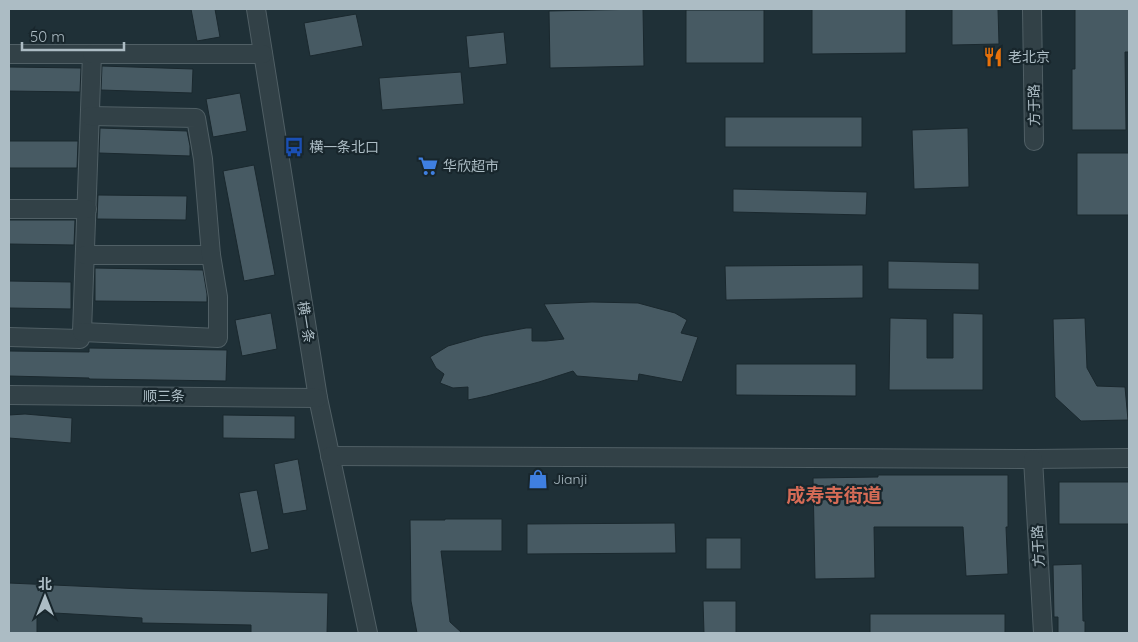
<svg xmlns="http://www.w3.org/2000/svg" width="1138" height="642" font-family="Quicksand,'Noto Sans SC',sans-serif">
	<rect width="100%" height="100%" fill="#1f3037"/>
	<!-- building -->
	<g fill="#475a63" stroke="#1a282e">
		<polygon points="191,9 215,9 220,37 197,41"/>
		<polygon points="643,9 644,66 550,68 549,11"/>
		<polygon points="812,9 906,9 906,53 812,54"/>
		<polygon points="952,9 998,9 999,44 952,45"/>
		<polygon points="1075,9 1129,9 1129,52 1125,52 1126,130 1072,130 1072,69 1075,69"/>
		<rect x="686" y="10" width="78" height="53"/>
		<polygon points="356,14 363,46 310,56 304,23"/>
		<polygon points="504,32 507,64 469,68 466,36"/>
		<polygon points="102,66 193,69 192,93 101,90"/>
		<polygon points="9,67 81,68 80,92 9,91"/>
		<polygon points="461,72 464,104 382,110 379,78"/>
		<polygon points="240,93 247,131 213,137 206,99"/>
		<rect x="725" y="117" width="137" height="30"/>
		<polygon points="100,128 187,131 190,146 190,156 99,153"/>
		<polygon points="968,128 969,187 914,189 912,130"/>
		<polygon points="9,141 78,141 77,168 9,168"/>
		<rect x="1077" y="153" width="52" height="62"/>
		<polygon points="254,165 275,275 244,281 223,171"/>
		<polygon points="733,189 867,192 866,215 733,212"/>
		<polygon points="98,195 187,196 186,220 97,219"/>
		<polygon points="9,220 75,220 74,245 9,244"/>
		<polygon points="888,261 979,263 979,290 888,289"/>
		<polygon points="863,265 863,298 726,300 725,266"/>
		<polygon points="95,268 203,270 207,294 207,302 95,301"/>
		<polygon points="9,281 71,282 71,309 9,308"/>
		<polygon points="592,302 638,303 675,313 687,320 681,333 698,337 682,382 639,374 638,381 577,376 573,371 539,382 487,396 468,400 468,387 453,388 440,383 444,374 436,368 430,357 448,346 483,336 526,328 532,328 532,341 546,341 564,339 544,304"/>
		<polygon points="271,313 277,349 242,356 235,320"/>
		<polygon points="953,313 983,314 983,390 889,390 890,318 927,319 927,358 953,358"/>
		<polygon points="1085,318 1087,368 1097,386 1125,387 1128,420 1081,421 1055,397 1053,319"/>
		<polygon points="89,348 227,350 226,381 89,379 89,378 9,376 9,351 89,352"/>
		<polygon points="736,364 856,364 856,396 736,395"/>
		<polygon points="25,414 72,418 71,443 9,438 9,415"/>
		<polygon points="223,415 295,416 295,439 223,438"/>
		<polygon points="298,459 307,510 283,514 274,464"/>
		<polygon points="878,475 1008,475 1008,527 1006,527 1008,574 966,576 963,527 874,527 875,578 815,579 813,478 878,477"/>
		<rect x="1059" y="482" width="70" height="42"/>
		<polygon points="257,490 269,549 251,553 239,493"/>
		<polygon points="445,519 502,519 502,551 441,551 450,622 462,633 417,633 411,601 410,520 445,520"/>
		<polygon points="675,523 676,553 527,554 527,524"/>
		<rect x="706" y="538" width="35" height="31"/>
		<polygon points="1082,564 1083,621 1085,621 1085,633 1058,633 1058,617 1054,617 1053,565"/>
		<polygon points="9,583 143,589 328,593 327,633 251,633 251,625 142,623 142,618 37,612 37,633 9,633"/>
		<polygon points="703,601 736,601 736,633 704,633"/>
		<rect x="870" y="614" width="135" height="19"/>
	</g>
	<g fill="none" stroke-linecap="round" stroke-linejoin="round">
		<defs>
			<g id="minor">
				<polyline points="256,9 318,398 368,633"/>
				<polyline points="1032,9 1034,141"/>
				<polyline points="9,54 92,54 82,332 80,339 9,337"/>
				<polyline points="92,54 263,54"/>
				<polyline points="9,209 87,209"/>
				<polyline points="85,255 211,255"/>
				<polyline points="82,332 218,338 218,297 211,255 203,159 196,118 90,116"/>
				<polyline points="9,395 318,398"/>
				<polyline points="330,456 1033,459 1129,458"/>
				<polyline points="1033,459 1043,633"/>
			</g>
		</defs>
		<!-- minor casing -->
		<use href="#minor" stroke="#505f65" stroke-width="20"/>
		<!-- minor -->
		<use href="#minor" stroke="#324147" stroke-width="18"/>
	</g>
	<!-- icons -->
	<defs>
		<symbol id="restaurant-bare" viewBox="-9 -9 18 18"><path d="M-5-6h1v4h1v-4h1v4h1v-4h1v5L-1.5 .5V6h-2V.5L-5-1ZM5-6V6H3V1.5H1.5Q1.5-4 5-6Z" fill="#e8710a" stroke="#18262c" stroke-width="2.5" paint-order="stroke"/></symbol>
		<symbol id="bus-bare" viewBox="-9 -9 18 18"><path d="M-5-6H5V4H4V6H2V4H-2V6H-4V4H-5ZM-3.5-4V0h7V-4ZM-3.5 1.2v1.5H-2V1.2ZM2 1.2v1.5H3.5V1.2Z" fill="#1a4fb4" stroke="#18262c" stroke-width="2.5" paint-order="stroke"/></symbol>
		<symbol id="supermarket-bare" viewBox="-9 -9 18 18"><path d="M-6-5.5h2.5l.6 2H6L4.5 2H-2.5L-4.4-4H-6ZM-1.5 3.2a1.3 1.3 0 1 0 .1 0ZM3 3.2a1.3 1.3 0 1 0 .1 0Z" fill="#3f7fe0" stroke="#18262c" stroke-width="2.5" paint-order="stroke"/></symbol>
		<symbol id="shop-bare" viewBox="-9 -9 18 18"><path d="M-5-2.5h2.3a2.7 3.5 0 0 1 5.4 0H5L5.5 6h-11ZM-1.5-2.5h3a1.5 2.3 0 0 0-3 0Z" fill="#3f7fe0" stroke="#18262c" stroke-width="2.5" paint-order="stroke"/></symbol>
	</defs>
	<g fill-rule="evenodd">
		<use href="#restaurant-bare" x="979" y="43" width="28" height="28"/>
		<use href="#bus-bare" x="280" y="133" width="28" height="28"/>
		<use href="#supermarket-bare" x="414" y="152" width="28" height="28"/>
		<use href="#shop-bare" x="524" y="465" width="28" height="28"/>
	</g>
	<g text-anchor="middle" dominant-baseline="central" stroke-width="4.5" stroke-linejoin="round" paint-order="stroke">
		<!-- poi labels -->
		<g font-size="14" fill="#acbcc4" stroke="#18262c" text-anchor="start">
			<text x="1008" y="57">老北京</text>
			<text x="309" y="147">横一条北口</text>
			<text x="443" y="166">华欣超市</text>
			<text x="553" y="479">Jianji</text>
		</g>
		<!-- street labels -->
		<g font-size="14" fill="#acbcc4" stroke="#18262c">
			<text transform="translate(1034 105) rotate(-91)">方于路</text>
			<text transform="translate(306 322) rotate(81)">横一条</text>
			<text x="164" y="396">顺三条</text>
			<text transform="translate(1038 546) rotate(-93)">方于路</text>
		</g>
		<!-- district labels -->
		<g font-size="19" font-weight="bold" fill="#d66b56" stroke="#18262c">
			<text x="834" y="495">成寿寺街道</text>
		</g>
	</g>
	<!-- border -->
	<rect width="1138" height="642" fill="none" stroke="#acbcc4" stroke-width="20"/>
	<!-- north arrow -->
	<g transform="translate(45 597)" stroke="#18262c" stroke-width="4" paint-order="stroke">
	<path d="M0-4L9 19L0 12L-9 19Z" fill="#acbcc4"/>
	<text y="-8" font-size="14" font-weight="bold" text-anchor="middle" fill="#acbcc4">北</text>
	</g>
	<!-- scale -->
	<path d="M22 42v8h102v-8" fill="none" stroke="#acbcc4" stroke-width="2.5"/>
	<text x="30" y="42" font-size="15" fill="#acbcc4" stroke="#18262c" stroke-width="4" paint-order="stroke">50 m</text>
</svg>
